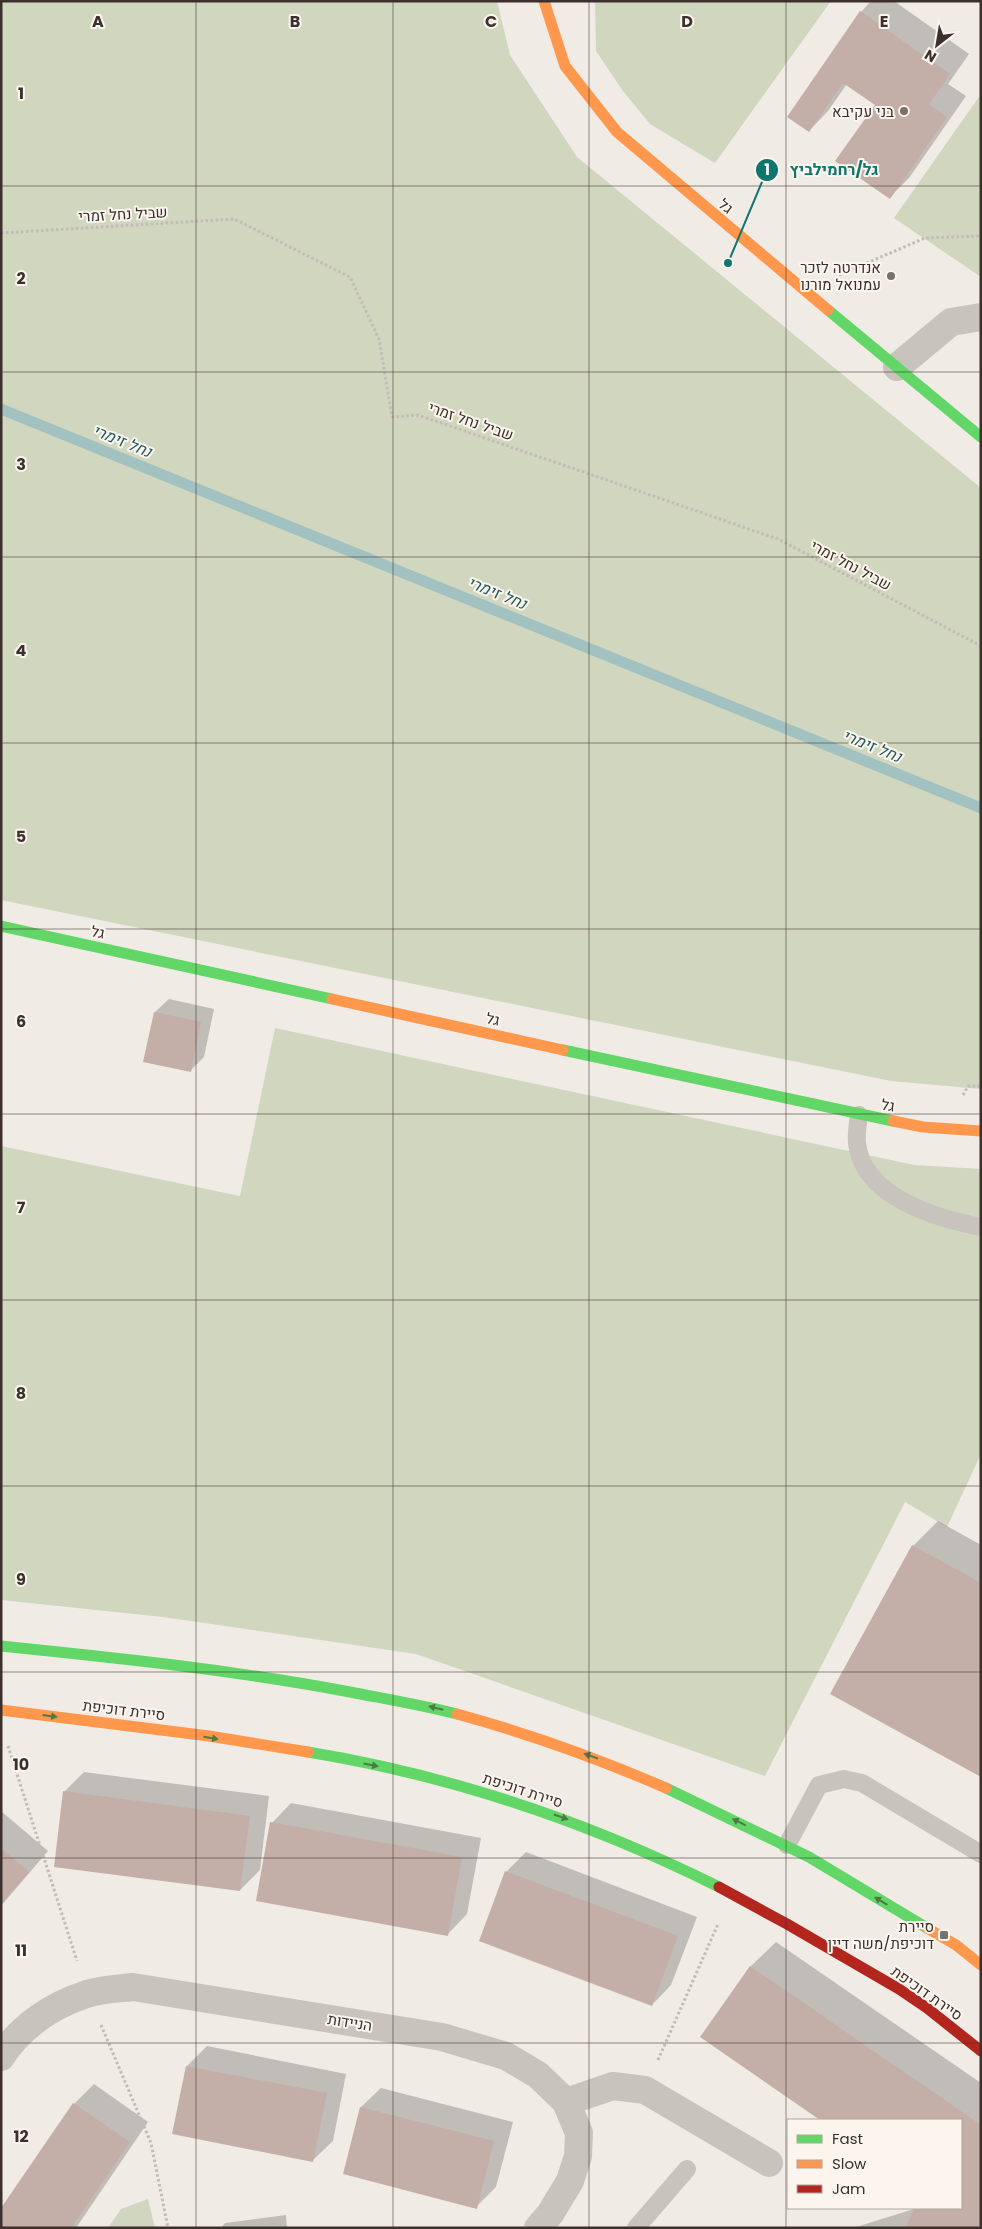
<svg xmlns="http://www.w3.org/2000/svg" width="982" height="2229" font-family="Poppins,Heebo,sans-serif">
	<rect width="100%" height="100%" fill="#f0ebe5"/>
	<!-- green -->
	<g fill="#d1d6bf">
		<polygon points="1,1 497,1 510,55 577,157 981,488 981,1089 891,1081 1,900"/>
		<polygon points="595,1 831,1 715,163 650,124 623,91 596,51"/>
		<polygon points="981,94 981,277 894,218"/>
		<polygon points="275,1028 914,1165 981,1169 981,1454 947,1527 905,1502 765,1776 416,1654 163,1617 1,1600 1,1146 240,1196"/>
		<polygon points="148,2199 155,2228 108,2228 121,2209"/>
	</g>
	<!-- shadow -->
	<g fill="#0003">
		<polygon points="871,1 894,1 969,54 948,84 966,96 909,178 890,197 877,104 847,84 828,111 809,131 861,12"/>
		<polygon points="169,999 214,1009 204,1057 190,1071 155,1012"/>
		<polygon points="938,1521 981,1545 981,1776 913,1546"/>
		<polygon points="84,1772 269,1796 260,1870 240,1890 64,1792"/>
		<polygon points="291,1803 481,1838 467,1914 448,1934 272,1823"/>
		<polygon points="1,1811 48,1851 1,1906"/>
		<polygon points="526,1852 697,1917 671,1985 652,2005 481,1940 507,1871"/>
		<polygon points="776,1942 981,2083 981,2228 853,2228 917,2208 961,2208 961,2120 823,2120 702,2037 751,1966"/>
		<polygon points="207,2046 346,2074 333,2141 313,2160 187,2066"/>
		<polygon points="94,2084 148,2122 76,2228 1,2228 74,2104"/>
		<polygon points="381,2088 513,2122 496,2187 476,2207 361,2107"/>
		<polygon points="286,2215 287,2228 221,2228 225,2223"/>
	</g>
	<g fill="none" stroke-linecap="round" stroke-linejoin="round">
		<!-- stream -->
		<polyline stroke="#a1c2c1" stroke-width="11" points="1,409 981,808"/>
	</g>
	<!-- building -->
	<g fill="#c3afa7">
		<polygon points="860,11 950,74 929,104 947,117 890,199 835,161 875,105 843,83 809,132 787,117"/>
		<polygon points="154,1012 201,1022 191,1072 143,1062"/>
		<polygon points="912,1545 981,1583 981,1777 830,1694"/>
		<polygon points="63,1791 250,1816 240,1891 54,1867"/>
		<polygon points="270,1822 462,1857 448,1936 256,1901"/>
		<polygon points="1,1848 29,1872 1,1904"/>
		<polygon points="505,1871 678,1936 652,2006 479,1941"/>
		<polygon points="750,1966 981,2125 981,2228 905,2228 915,2208 961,2208 961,2120 820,2120 700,2037"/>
		<polygon points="186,2066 327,2093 313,2162 172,2134"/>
		<polygon points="73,2103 130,2142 71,2228 1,2228 1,2208"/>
		<polygon points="360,2107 494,2141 477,2209 343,2174"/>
	</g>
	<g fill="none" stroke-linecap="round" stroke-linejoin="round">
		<!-- path -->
		<g stroke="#c2bbb6" stroke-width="3" stroke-dasharray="2.5 2.5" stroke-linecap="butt">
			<polyline points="1,233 234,219 350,277 379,339 392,417 418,415 778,539 981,646"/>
			<polyline points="839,275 925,238 981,236"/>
			<polyline points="963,1095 968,1086 981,1086"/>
			<polyline points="8,1746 77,1961"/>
			<polyline points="101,2025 151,2143 168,2228"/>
			<polyline points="658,2060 718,1924"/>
		</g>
		<!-- lane -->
		<g stroke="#c9c3be" stroke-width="18">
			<path d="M859,1115C858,1124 856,1134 857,1143C863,1197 936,1218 981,1227"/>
			<polyline points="787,1845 819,1785 844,1779 862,1783 981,1854"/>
			<polyline points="636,2228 687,2169"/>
		</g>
		<!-- street -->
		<g stroke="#c9c3be" stroke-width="28">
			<polyline points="897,367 951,322 981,317"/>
			<path d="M1,2057C20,2027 52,2005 87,1994C101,1989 118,1989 133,1987L442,2037L506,2056L538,2075L566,2102L579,2133L578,2156L570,2181L550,2214L538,2228"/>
			<polyline points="566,2102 613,2086 645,2090 769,2163"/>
		</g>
		<!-- fast -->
		<g stroke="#63d668" stroke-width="11">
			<polyline points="828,310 981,437"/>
			<polyline points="1,926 332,999"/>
			<polyline points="563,1050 893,1121"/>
			<path d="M1,1646C118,1658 234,1670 350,1692C386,1699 422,1705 457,1714"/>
			<path d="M308,1752C454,1776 587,1821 719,1887"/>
			<polyline points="666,1788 809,1857 927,1928"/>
		</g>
		<!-- slow -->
		<g stroke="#ff974d" stroke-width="11">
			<polyline points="544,1 565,66 617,132 828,310"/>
			<polyline points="332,999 563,1050"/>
			<polyline points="893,1121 923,1127 981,1131"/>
			<polyline points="1,1710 209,1736 308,1752"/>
			<path d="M457,1714C530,1734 597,1758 666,1788"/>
			<polyline points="927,1928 956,1945 981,1965"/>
		</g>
		<!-- jam -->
		<polyline stroke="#b3261e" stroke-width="11" points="719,1887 787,1924 899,1989 927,2008 981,2051"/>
	</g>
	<!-- one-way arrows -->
	<defs><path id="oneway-solid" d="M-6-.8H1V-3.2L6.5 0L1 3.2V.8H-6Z" transform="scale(1.25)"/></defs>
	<g fill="#4d7b46">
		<use href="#oneway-solid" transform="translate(436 1708) rotate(-166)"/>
		<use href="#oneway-solid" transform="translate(50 1716) rotate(7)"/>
		<use href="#oneway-solid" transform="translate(211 1738) rotate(9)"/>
		<use href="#oneway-solid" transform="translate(591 1756) rotate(-160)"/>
		<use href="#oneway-solid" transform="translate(371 1765) rotate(11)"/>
		<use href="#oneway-solid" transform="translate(561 1817) rotate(19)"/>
		<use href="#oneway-solid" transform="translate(739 1822) rotate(-154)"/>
		<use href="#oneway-solid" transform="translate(881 1901) rotate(-149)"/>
	</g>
	<!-- grid -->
	<path fill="none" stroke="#3b302b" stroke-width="1" stroke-opacity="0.55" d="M196,1V2228M393,1V2228M589,1V2228M786,1V2228M1,186H981M1,372H981M1,557H981M1,743H981M1,929H981M1,1114H981M1,1300H981M1,1486H981M1,1672H981M1,1858H981M1,2043H981"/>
	<!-- markers -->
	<g fill="#7a716c" stroke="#fbf5ee" stroke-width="2">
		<circle cx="904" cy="111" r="5"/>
		<circle cx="891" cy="276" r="5"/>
		<rect x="939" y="1930" width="10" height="10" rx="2.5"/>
	</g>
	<g text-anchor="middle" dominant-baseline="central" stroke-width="4" stroke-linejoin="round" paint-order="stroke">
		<!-- poi labels -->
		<g font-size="15" fill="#3b302b" stroke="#fbf5ee" text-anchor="end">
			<text x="894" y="111">בני עקיבא</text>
			<text x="881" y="267">אנדרטה לזכר<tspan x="881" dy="17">עמנואל מורנו</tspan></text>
			<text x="934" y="1926">סיירת<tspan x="934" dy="17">דוכיפת/משה דיין</tspan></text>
		</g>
		<!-- street labels -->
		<g font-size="15" fill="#3b302b" stroke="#fbf5ee">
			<text transform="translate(726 206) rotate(40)">גל</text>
			<text transform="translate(123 214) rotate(-3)">שביל נחל זמרי</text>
			<text transform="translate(471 421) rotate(19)">שביל נחל זמרי</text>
			<text transform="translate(851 565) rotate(28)">שביל נחל זמרי</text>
			<text transform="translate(98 932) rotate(12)">גל</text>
			<text transform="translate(493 1019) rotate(12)">גל</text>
			<text transform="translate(888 1105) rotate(10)">גל</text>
			<text transform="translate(124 1710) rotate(7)">סיירת דוכיפת</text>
			<text transform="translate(523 1790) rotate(18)">סיירת דוכיפת</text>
			<text transform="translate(927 1993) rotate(35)">סיירת דוכיפת</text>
			<text transform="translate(350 2022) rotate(9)">הניידות</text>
		</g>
		<!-- water labels -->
		<g font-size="16" font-style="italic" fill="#1f5a5e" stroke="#fbf5ee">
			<text transform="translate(122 441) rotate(22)">נחל זימרי</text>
			<text transform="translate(497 593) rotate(22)">נחל זימרי</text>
			<text transform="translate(872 746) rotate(22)">נחל זימרי</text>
		</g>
	</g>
	<g font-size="16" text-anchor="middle" font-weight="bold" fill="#3b302b" stroke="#fbf5ee" stroke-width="4" stroke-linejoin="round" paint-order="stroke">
		<text x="98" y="27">A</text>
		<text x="295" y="27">B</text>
		<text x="491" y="27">C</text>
		<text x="687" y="27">D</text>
		<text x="884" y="27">E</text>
		<text x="21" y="99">1</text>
		<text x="21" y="284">2</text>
		<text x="21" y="470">3</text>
		<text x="21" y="656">4</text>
		<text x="21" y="842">5</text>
		<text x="21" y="1027">6</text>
		<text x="21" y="1213">7</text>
		<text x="21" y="1399">8</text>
		<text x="21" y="1585">9</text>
		<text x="21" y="1770">10</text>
		<text x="21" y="1956">11</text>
		<text x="21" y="2142">12</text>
	</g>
	<!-- callouts -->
	<path fill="none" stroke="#0f766e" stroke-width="2" d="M728 263L767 170"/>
	<g fill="#0f766e" stroke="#fbf5ee" stroke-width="2">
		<circle cx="728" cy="263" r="5"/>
		<circle cx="767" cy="170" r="12"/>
	</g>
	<g font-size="15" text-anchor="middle" font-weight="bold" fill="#fff">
		<text x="767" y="175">1</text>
	</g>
	<g font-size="16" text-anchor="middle" font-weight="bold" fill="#0f766e" stroke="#fbf5ee" stroke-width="4" stroke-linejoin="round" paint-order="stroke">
		<text x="834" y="175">גל/רחמילביץ</text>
	</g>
	<!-- border -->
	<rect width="982" height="2229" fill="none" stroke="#3b302b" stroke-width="5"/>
	<!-- legend -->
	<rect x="787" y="2119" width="175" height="90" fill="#fbf5ee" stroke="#aea6a0"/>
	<rect x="797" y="2135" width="25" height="8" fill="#63d668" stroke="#aea6a0"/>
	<text x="832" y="2144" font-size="15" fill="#3b302b">Fast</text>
	<rect x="797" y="2160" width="25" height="8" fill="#ff974d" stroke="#aea6a0"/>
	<text x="832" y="2169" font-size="15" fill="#3b302b">Slow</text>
	<rect x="797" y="2185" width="25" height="8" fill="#b3261e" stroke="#aea6a0"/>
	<text x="832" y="2194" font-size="15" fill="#3b302b">Jam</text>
	<!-- north arrow -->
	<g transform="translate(937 45) rotate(211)" stroke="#fbf5ee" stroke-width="4" paint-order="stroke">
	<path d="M0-4L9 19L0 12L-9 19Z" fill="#3b302b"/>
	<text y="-8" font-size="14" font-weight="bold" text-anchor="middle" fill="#3b302b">N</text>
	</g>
</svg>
